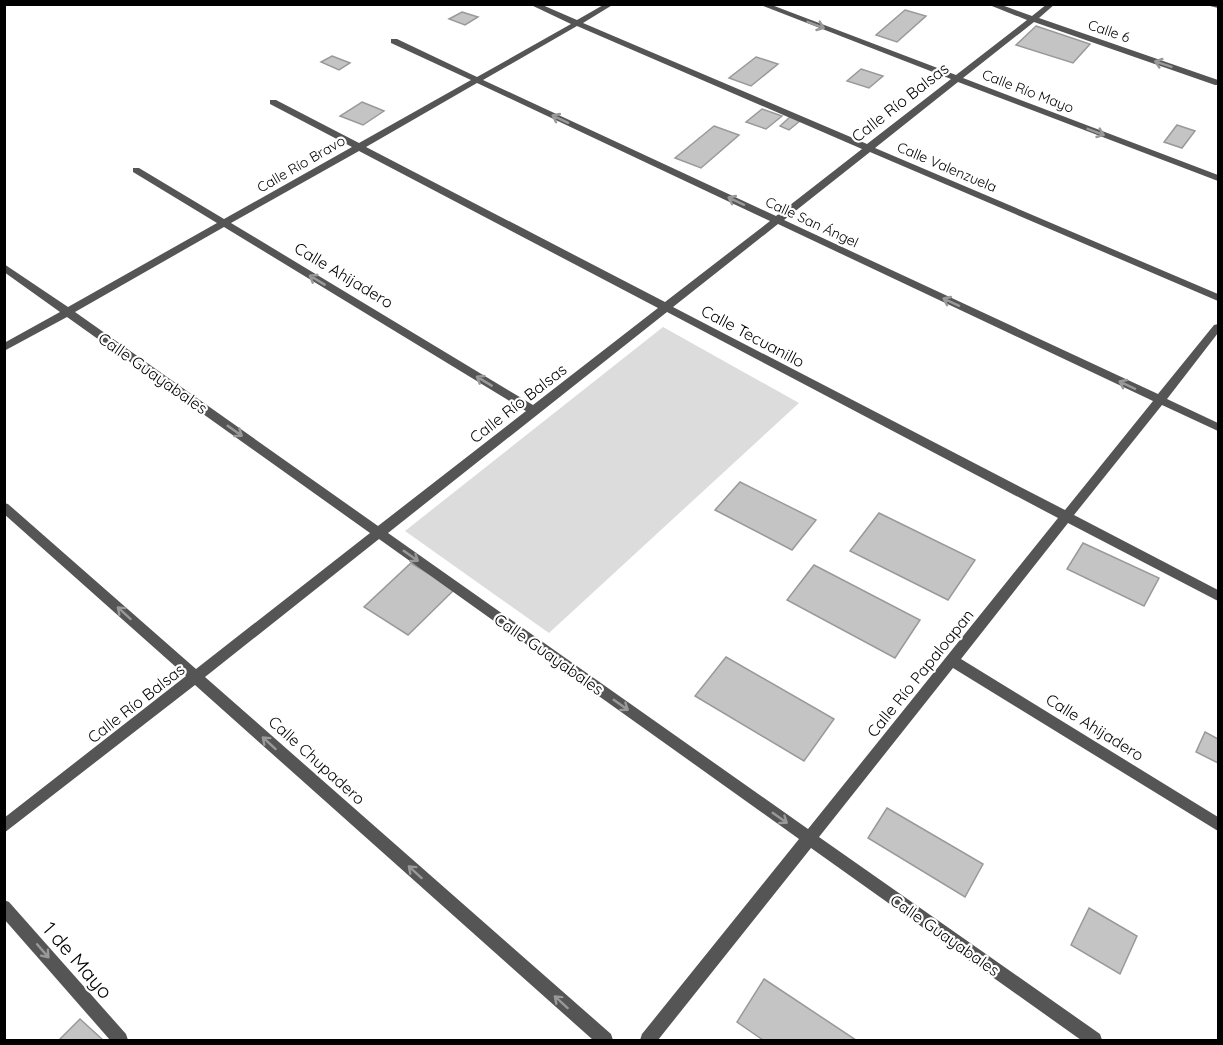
<svg xmlns="http://www.w3.org/2000/svg" width="1223" height="1045" font-family="Quicksand,sans-serif">
	<rect width="100%" height="100%" fill="#fff"/>
	<!-- green -->
	<polygon fill="#dcdcdc" points="663,327 799,403 549,633 405,531"/>
	<!-- building -->
	<g fill="#c4c4c4" stroke="#999" stroke-width="1.5">
		<polygon points="905,10 926,16 897,42 876,35"/>
		<polygon points="462,12 478,17 465,25 449,19"/>
		<polygon points="1036,26 1090,44 1073,63 1016,45"/>
		<polygon points="332,56 350,63 339,70 321,62"/>
		<polygon points="756,57 778,64 751,86 729,78"/>
		<polygon points="861,69 883,76 869,88 847,81"/>
		<polygon points="362,102 384,111 363,125 340,116"/>
		<polygon points="762,109 782,116 766,129 746,122"/>
		<polygon points="791,116 801,120 789,130 780,126"/>
		<polygon points="1177,125 1195,131 1182,148 1164,142"/>
		<polygon points="714,126 739,135 701,168 675,158"/>
		<polygon points="740,482 816,520 792,550 715,510"/>
		<polygon points="879,513 975,560 948,600 850,551"/>
		<polygon points="1083,543 1159,578 1144,606 1067,569"/>
		<polygon points="411,563 455,589 408,635 364,607"/>
		<polygon points="814,565 920,620 895,658 787,600"/>
		<polygon points="726,657 834,719 804,761 695,696"/>
		<polygon points="1205,732 1218,739 1218,763 1196,752"/>
		<polygon points="887,808 983,864 965,897 868,838"/>
		<polygon points="1089,908 1137,936 1120,974 1071,945"/>
		<polygon points="764,979 856,1040 763,1040 737,1022"/>
		<polygon points="80,1019 103,1040 59,1040"/>
	</g>
	<g fill="none" stroke-linecap="round" stroke-linejoin="round">
		<!-- street -->
		<g fill="#555" fill-rule="evenodd">
			<path d="M529,4H540L577,20L605,4H614L583,23L867,144L951,79L758,4H769L956,75L1027,20L987,4H999L1032,16L1047,4H1055L1039,18L1218,80V85H1215L1034,22L963,78L1218,175V181L958,82L875,148L1218,294V301L870,152L784,220L1158,394L1214,325L1218,324V333L1167,399L1218,423V431L1162,405L1074,515L1218,590V601L1068,523L961,659L1218,817V831L953,668L819,837L1100,1034L1102,1040H1081L811,848L658,1040H640L642,1034L799,839L379,539L205,677L611,1034L613,1040H593L195,685L4,833V818L186,676L4,514V503L8,504L196,669L370,533L67,317L4,351V343L60,312L4,272V264L68,307L217,223L133,172V168H139L224,219L352,147L270,104V100H276L359,143L471,80L391,43V39H397L477,77L571,24ZM577,26L862,149L776,216L483,80ZM477,83L770,221L665,302L366,147ZM359,151L658,308L533,405L231,223ZM778,224L1153,401L1065,510L673,307ZM224,227L526,411L378,526L75,312ZM667,312L1058,518L808,829L388,533Z"/>
			<polygon points="1210,4 1218,4 1218,8 1210,6"/>
			<polygon points="4,900 9,902 126,1034 128,1040 110,1040 4,919"/>
		</g>
	</g>
	<!-- one-way arrows -->
	<defs><path id="oneway-shaft" d="M-6 0H5M1.5-3L5.5 0L1.5 3" fill="none" stroke-width="1.6" stroke-linecap="round" stroke-linejoin="round" transform="scale(1.5)"/></defs>
	<g stroke="#999">
		<use href="#oneway-shaft" transform="translate(816 25) rotate(21)"/>
		<use href="#oneway-shaft" transform="translate(1163 64) rotate(-161)"/>
		<use href="#oneway-shaft" transform="translate(560 119) rotate(-155)"/>
		<use href="#oneway-shaft" transform="translate(1096 132) rotate(21)"/>
		<use href="#oneway-shaft" transform="translate(736 201) rotate(-155)"/>
		<use href="#oneway-shaft" transform="translate(317 280) rotate(-149)"/>
		<use href="#oneway-shaft" transform="translate(951 302) rotate(-155)"/>
		<use href="#oneway-shaft" transform="translate(484 381) rotate(-149)"/>
		<use href="#oneway-shaft" transform="translate(1127 385) rotate(-155)"/>
		<use href="#oneway-shaft" transform="translate(235 431) rotate(35)"/>
		<use href="#oneway-shaft" transform="translate(411 556) rotate(35)"/>
		<use href="#oneway-shaft" transform="translate(124 613) rotate(-138)"/>
		<use href="#oneway-shaft" transform="translate(621 705) rotate(35)"/>
		<use href="#oneway-shaft" transform="translate(269 743) rotate(-138)"/>
		<use href="#oneway-shaft" transform="translate(780 818) rotate(35)"/>
		<use href="#oneway-shaft" transform="translate(415 872) rotate(-138)"/>
		<use href="#oneway-shaft" transform="translate(43 951) rotate(49)"/>
		<use href="#oneway-shaft" transform="translate(561 1002) rotate(-138)"/>
	</g>
	<g text-anchor="middle" dominant-baseline="central" stroke-width="4.5" stroke-linejoin="round" paint-order="stroke">
		<!-- far-street labels -->
		<g font-size="14" fill="#000" stroke="#fff">
			<text transform="translate(1109 31) rotate(19)">Calle 6</text>
			<text transform="translate(1028 91) rotate(21)">Calle Río Mayo</text>
			<text transform="translate(301 164) rotate(-30)">Calle Río Bravo</text>
			<text transform="translate(947 167) rotate(23)">Calle Valenzuela</text>
			<text transform="translate(812 222) rotate(25)">Calle San Ángel</text>
		</g>
		<!-- street labels -->
		<g font-size="16" fill="#000" stroke="#fff">
			<text transform="translate(900 102) rotate(-38)">Calle Río Balsas</text>
			<text transform="translate(344 275) rotate(31)">Calle Ahijadero</text>
			<text transform="translate(753 336) rotate(28)">Calle Tecuanillo</text>
			<text transform="translate(153 373) rotate(35)">Calle Guayabales</text>
			<text transform="translate(518 403) rotate(-38)">Calle Río Balsas</text>
			<text transform="translate(549 654) rotate(35)">Calle Guayabales</text>
			<text transform="translate(920 673) rotate(-51)">Calle Río Papaloapan</text>
			<text transform="translate(136 703) rotate(-38)">Calle Río Balsas</text>
			<text transform="translate(1095 727) rotate(32)">Calle Ahijadero</text>
			<text transform="translate(317 760) rotate(42)">Calle Chupadero</text>
			<text transform="translate(945 935) rotate(35)">Calle Guayabales</text>
		</g>
		<!-- near-street labels -->
		<g font-size="20" fill="#000" stroke="#fff">
			<text transform="translate(78 960) rotate(49)">1 de Mayo</text>
		</g>
	</g>
	<!-- border -->
	<rect width="1223" height="1045" fill="none" stroke="#000000" stroke-width="12"/>
</svg>
